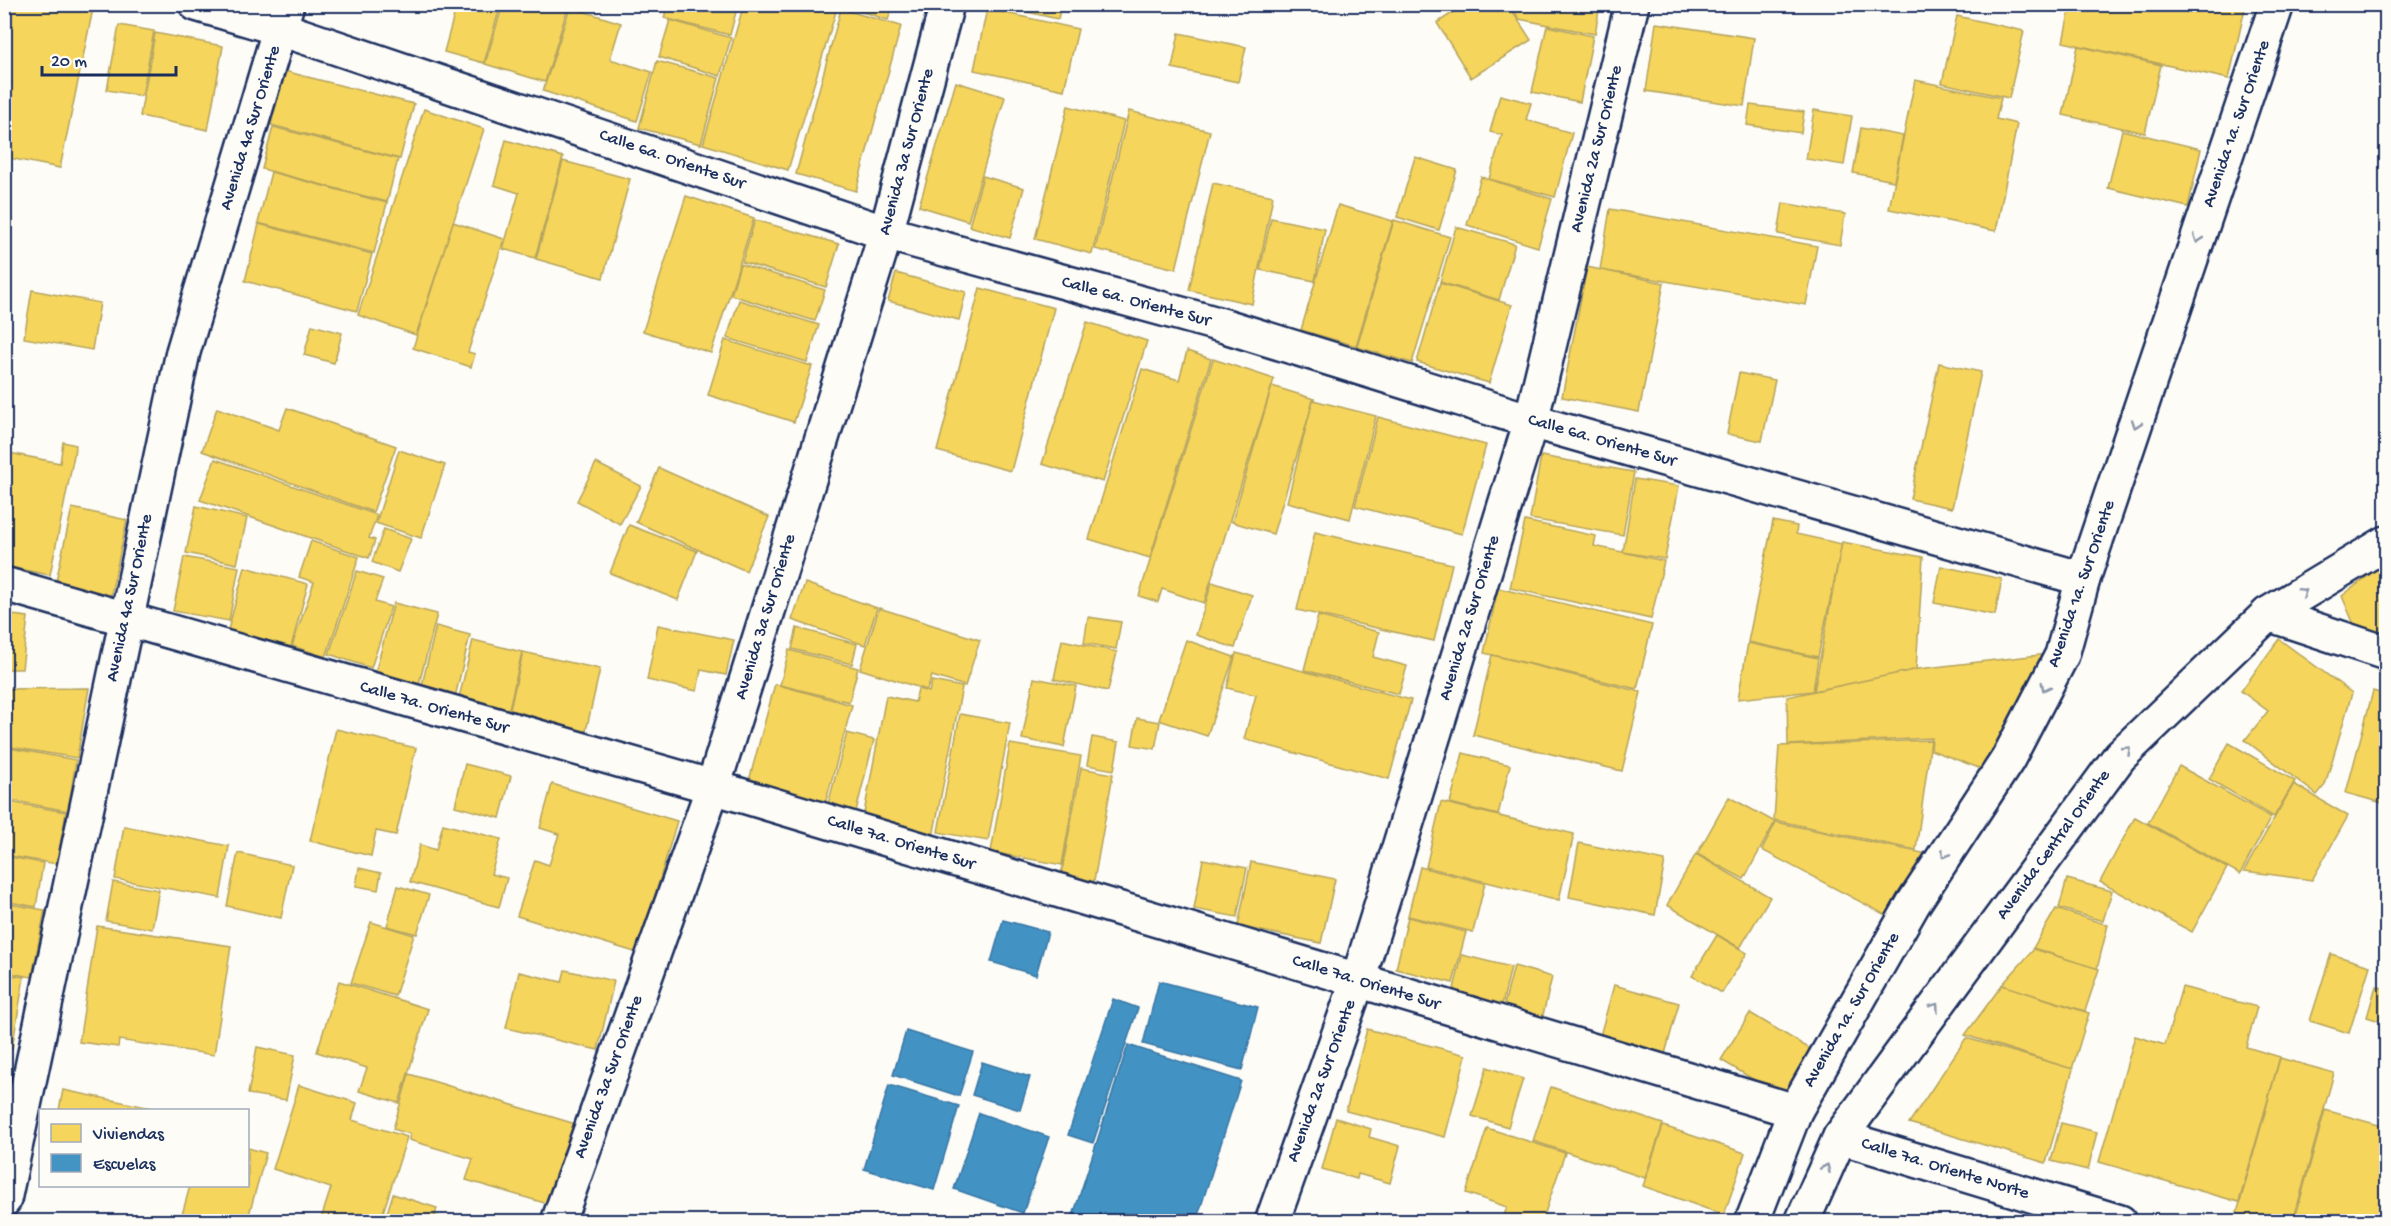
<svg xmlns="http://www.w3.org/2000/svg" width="2391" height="1226" font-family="'Gochi Hand',sans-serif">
	<rect width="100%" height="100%" fill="#fdfcf7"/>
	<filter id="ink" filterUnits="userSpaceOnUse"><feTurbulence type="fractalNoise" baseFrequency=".0167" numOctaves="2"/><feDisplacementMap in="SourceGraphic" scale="12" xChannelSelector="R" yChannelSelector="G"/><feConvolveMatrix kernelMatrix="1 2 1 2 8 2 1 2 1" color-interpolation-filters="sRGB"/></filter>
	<g filter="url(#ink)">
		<!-- homes -->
		<g fill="#f6d55c" stroke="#b4a35d" stroke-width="1.5">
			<polygon points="13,4 94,4 60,168 4,157 4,120 12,81 4,79 4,45"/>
			<polygon points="457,4 501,4 484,63 444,52"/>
			<polygon points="503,4 569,4 545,82 485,64"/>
			<polygon points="668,4 738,4 730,35 664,18"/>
			<polygon points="744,4 824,4 837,8 788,170 703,144"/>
			<polygon points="837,4 893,4 888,20"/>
			<polygon points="993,4 1061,4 1058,19"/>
			<polygon points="1466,4 1508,4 1531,40 1471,78 1437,23"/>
			<polygon points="1510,4 1600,4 1595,34 1519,19"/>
			<polygon points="2071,4 2246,4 2229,79 2063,42"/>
			<polygon points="570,7 621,23 610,59 652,72 637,121 543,91"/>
			<polygon points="841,9 901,26 856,191 796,174"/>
			<polygon points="987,9 1078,29 1064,90 974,70"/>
			<polygon points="1957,16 2024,31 2009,98 1942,83"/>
			<polygon points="670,20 731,38 720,76 659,57"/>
			<polygon points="1656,23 1754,38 1744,106 1646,91"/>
			<polygon points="119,25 154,31 142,96 107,90"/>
			<polygon points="1547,26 1593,36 1580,102 1532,92"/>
			<polygon points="155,33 223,46 208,130 140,116"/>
			<polygon points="1179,33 1246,47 1238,82 1172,68"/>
			<polygon points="2078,46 2161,65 2145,133 2063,115"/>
			<polygon points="657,61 719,78 701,144 639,128"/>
			<polygon points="284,71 414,104 400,159 271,125"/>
			<polygon points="1915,80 2001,98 1996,119 2017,124 1996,231 1889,209"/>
			<polygon points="956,82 1005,97 968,221 919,206"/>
			<polygon points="1500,95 1531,103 1526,120 1572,133 1555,197 1489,179 1502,135 1490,132"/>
			<polygon points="1750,105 1804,112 1801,133 1747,125"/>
			<polygon points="1068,106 1124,121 1092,254 1035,239"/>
			<polygon points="424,109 484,129 416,335 358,315"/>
			<polygon points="1814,110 1852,116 1844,165 1806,159"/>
			<polygon points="1129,111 1210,131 1176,269 1095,249"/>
			<polygon points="273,127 398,159 387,202 262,169"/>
			<polygon points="1861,128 1903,136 1894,181 1853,173"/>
			<polygon points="2122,130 2201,149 2188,207 2108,188"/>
			<polygon points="506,140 563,157 535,258 503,249 519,193 494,185"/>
			<polygon points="1415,157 1457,170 1439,230 1397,217"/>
			<polygon points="563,161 630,179 603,278 536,259"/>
			<polygon points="271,172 387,203 374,253 258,223"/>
			<polygon points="983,176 1024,188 1010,238 969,226"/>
			<polygon points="1481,177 1552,199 1538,247 1467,225"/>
			<polygon points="1213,183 1273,196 1252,304 1189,290"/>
			<polygon points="686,196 754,218 711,353 643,331"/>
			<polygon points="1783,203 1845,214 1840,245 1778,234"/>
			<polygon points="1338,205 1393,221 1356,346 1301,330"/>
			<polygon points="1610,209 1817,246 1806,305 1600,270"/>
			<polygon points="1271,218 1325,229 1315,281 1260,270"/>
			<polygon points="4,219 12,220 4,258"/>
			<polygon points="755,220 839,244 826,287 742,262"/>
			<polygon points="1394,220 1450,237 1412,363 1357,347"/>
			<polygon points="453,222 504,239 468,352 475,354 471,367 413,348"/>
			<polygon points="259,224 372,254 357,311 245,281"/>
			<polygon points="1456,227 1515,244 1499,300 1440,282"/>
			<polygon points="740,264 825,290 815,321 731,295"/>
			<polygon points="1587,267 1664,283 1639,412 1562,397"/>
			<polygon points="896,273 966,292 959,320 888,301"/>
			<polygon points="1440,283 1512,305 1489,383 1417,362"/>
			<polygon points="980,288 1054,308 1011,471 937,451"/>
			<polygon points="32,290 100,303 92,350 24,338"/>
			<polygon points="739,300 819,325 807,362 727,338"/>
			<polygon points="1087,322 1147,341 1103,482 1042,464"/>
			<polygon points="312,325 342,333 334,363 304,355"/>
			<polygon points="725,340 812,366 794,422 708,395"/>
			<polygon points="1187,351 1211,359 1150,558 1089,539 1142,369 1179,380"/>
			<polygon points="1213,359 1274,379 1204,603 1162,589 1158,602 1139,596"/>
			<polygon points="1939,363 1981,372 1952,508 1910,499"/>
			<polygon points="1739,373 1775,380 1762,441 1727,434"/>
			<polygon points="1272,386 1314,399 1273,534 1232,522"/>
			<polygon points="1313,400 1376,416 1350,519 1287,502"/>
			<polygon points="217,408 279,430 287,408 396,446 373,512 202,451"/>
			<polygon points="1378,417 1486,445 1462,534 1355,506"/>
			<polygon points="63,442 76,445 50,575 4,566 4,452 60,463"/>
			<polygon points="399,450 445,465 421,538 376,523"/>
			<polygon points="1541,456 1634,472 1623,535 1530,519"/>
			<polygon points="215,459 377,515 369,538 375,540 369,558 200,500"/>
			<polygon points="596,463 641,486 620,524 577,501"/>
			<polygon points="659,468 769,517 746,571 636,522"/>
			<polygon points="1635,479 1679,486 1665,559 1623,552"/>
			<polygon points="196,506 247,518 237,564 186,553"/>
			<polygon points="72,508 127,520 110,599 55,586"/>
			<polygon points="1525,521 1596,536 1594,546 1664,561 1651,619 1510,588"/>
			<polygon points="1773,521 1797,526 1796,534 1842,544 1818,657 1748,642"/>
			<polygon points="629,525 697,551 678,600 610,573"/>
			<polygon points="384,529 411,539 398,572 372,562"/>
			<polygon points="1315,532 1452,564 1434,641 1297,610"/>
			<polygon points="311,541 359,557 326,657 292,646 314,582 299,577"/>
			<polygon points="1842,542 1923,557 1916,670 1814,691"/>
			<polygon points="184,557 239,567 229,621 173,611"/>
			<polygon points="2386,562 2386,637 2355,627 2342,596"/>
			<polygon points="1941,566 2002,579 1995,615 1934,603"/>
			<polygon points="245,567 308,584 291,647 228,630"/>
			<polygon points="357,571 383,579 375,602 391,607 371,668 329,654"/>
			<polygon points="1212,582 1252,595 1235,648 1196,635"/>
			<polygon points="805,583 877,608 865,645 792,620"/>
			<polygon points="1498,588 1652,625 1637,689 1484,653"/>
			<polygon points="394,603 437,614 419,684 375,673"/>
			<polygon points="879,608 980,640 965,686 932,676 927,690 860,669"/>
			<polygon points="4,614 28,617 22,669 4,669"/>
			<polygon points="1318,616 1379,632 1373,657 1407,666 1399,694 1304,670"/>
			<polygon points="1088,617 1121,622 1116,649 1084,643"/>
			<polygon points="658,625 734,640 726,675 701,670 697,691 647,680"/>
			<polygon points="436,626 470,635 455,697 421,689"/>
			<polygon points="797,628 857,644 852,664 792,649"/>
			<polygon points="2279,639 2352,693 2325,785 2317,795 2245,740 2268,711 2241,691"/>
			<polygon points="473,640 522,652 508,713 458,702"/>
			<polygon points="1062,640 1117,652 1108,691 1054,679"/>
			<polygon points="1186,640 1234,657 1207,736 1159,720"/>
			<polygon points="1748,643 1818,658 1813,691 1738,699"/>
			<polygon points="789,650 858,668 849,702 780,685"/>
			<polygon points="523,652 600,669 584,740 507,722"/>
			<polygon points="1236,653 1411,700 1389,779 1244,739 1256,695 1227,688"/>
			<polygon points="2048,654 1987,771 1931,750 1932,738 1788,745 1787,697 1918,669"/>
			<polygon points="1492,655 1641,692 1622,771 1473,735"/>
			<polygon points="1034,678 1076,686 1064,747 1022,739"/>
			<polygon points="932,681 962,687 933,837 862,824 886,696 915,702 918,689 929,692"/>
			<polygon points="775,684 852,705 823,812 746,792"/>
			<polygon points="89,688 77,758 4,746 4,689"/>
			<polygon points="2373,691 2386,695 2386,804 2346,793"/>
			<polygon points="960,714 1010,723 988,841 938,832"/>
			<polygon points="1137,718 1160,722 1155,749 1132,745"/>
			<polygon points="336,729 416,748 396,835 376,831 371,856 310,841"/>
			<polygon points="847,733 874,740 855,815 827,808"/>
			<polygon points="1092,737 1119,742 1114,770 1087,765"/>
			<polygon points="1931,740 1916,850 1774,820 1779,746"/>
			<polygon points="2229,743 2295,781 2274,817 2209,779"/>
			<polygon points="1010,744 1081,756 1062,865 991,852"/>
			<polygon points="4,747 76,760 68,811 4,799"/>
			<polygon points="1463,753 1510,765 1498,815 1450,803"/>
			<polygon points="465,764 511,776 500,818 455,806"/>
			<polygon points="2179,766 2271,817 2240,874 2148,823"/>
			<polygon points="1081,768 1113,774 1093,887 1060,881"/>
			<polygon points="552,784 677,821 638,953 517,916 535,860 549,865 559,834 540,828"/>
			<polygon points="2294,784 2348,816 2312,880 2244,871"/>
			<polygon points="1729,797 1775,822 1744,879 1697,854"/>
			<polygon points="4,801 66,812 57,864 4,855"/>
			<polygon points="1441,802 1574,834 1559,900 1426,867"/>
			<polygon points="2135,817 2227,868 2192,932 2100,882"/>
			<polygon points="1776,822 1932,855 1895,920 1762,850"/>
			<polygon points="443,824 501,839 491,874 507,878 499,907 410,882 420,845 436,850"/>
			<polygon points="124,826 229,846 220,898 115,879"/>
			<polygon points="1579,843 1665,861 1655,915 1569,897"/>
			<polygon points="238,853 292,865 281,918 227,906"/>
			<polygon points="1696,854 1770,897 1740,948 1667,905"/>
			<polygon points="4,856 43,863 36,907 4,901"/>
			<polygon points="1203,859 1247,868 1237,917 1194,909"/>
			<polygon points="1251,862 1335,879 1321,943 1238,926"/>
			<polygon points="1420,867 1485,883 1473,932 1408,916"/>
			<polygon points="359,868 381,873 378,890 356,886"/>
			<polygon points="2067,879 2112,891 2103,921 2059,908"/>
			<polygon points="113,882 159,890 152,929 106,921"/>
			<polygon points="398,886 429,895 417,934 387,926"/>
			<polygon points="4,903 45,910 32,977 4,972"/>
			<polygon points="2056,909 2108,925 2097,969 2033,948"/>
			<polygon points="1408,917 1466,932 1453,983 1396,969"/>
			<polygon points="371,922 414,935 395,996 351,983"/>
			<polygon points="97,926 231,946 214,1055 119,1040 118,1047 79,1042"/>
			<polygon points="1717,935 1747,953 1722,993 1692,976"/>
			<polygon points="2034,949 2099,969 2085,1011 2002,985"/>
			<polygon points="2331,954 2370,966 2349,1033 2310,1021"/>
			<polygon points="1462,955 1511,967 1502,1005 1453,993"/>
			<polygon points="1514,966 1552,977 1542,1019 1503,1009"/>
			<polygon points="565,970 614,981 598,1050 506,1028 519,972 562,982"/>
			<polygon points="4,974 24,977 12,1049 4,1047"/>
			<polygon points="339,981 428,1009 399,1103 359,1091 367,1068 317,1052"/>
			<polygon points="1614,985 1679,1003 1665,1054 1600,1036"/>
			<polygon points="2002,985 2089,1013 2072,1069 1965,1035"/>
			<polygon points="2376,986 2386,989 2386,1023 2367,1017"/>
			<polygon points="2182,987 2257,1007 2246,1047 2280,1057 2239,1202 2099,1162 2135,1036 2165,1045"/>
			<polygon points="1750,1013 1812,1050 1784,1098 1721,1060"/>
			<polygon points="1367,1029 1466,1055 1445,1137 1346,1111"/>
			<polygon points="1966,1038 2073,1069 2046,1163 1909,1123"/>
			<polygon points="257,1047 295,1055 286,1100 248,1094"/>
			<polygon points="2280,1058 2334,1073 2293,1222 2264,1222 2237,1213"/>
			<polygon points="1487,1067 1523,1079 1508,1127 1472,1116"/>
			<polygon points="409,1074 579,1125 555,1206 466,1180 473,1159 409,1140 410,1134 393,1129"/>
			<polygon points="299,1085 357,1103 352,1120 407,1137 380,1222 320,1222 331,1188 273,1169"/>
			<polygon points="1551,1087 1663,1124 1645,1178 1533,1141"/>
			<polygon points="63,1090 152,1108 152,1110 59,1110"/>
			<polygon points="2325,1110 2386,1127 2386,1222 2294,1222"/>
			<polygon points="1336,1118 1371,1129 1369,1137 1400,1146 1390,1183 1358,1174 1357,1179 1322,1169"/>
			<polygon points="2061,1123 2097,1132 2088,1170 2051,1161"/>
			<polygon points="1663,1126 1745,1153 1724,1215 1643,1186"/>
			<polygon points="1487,1128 1565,1153 1542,1222 1502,1221 1507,1207 1466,1193"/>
			<polygon points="248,1148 266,1153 247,1222 180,1222 190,1186 248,1186"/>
			<polygon points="393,1194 437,1208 435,1216 454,1222 384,1222"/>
		</g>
		<!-- schools -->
		<g fill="#4393c3" stroke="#3775a5" stroke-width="1.5">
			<polygon points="1003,920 1048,932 1036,975 991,962"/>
			<polygon points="1159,981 1258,1007 1242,1070 1143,1044"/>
			<polygon points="1113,999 1138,1008 1093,1143 1068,1135"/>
			<polygon points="906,1031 973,1052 959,1096 893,1075"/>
			<polygon points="1128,1045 1241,1081 1196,1222 1071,1222"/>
			<polygon points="982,1062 1030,1077 1020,1110 972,1095"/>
			<polygon points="889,1085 959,1106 934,1190 864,1169"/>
			<polygon points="979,1113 1049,1137 1023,1213 954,1189"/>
		</g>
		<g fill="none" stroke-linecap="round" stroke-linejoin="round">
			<defs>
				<g id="minor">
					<polyline points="196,4 281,29 886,233 1225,326 1531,421 2083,579"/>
					<polyline points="4,584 713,787 1795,1111"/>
					<polyline points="2268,614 2386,653"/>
					<polyline points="1840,1137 2120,1222"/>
					<polyline points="4,1200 183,352 287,4"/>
					<polyline points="558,1222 713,787 886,233 947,4"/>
					<polyline points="1272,1222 1358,980 1531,421 1632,4"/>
				</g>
				<g id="tertiary">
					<polyline points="1752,1222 1795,1111 1913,904 2008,759 2062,655 2083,579 2277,4"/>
					<polyline points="1802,1222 1840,1137 2120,756 2268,614 2386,543"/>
				</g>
			</defs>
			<!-- minor casing -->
			<use href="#minor" stroke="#1b2f5e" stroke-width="38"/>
			<!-- tertiary casing -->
			<use href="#tertiary" stroke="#1b2f5e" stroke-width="38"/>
			<!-- minor -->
			<use href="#minor" stroke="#fdfcf7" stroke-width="33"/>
			<!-- tertiary -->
			<use href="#tertiary" stroke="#fdfcf7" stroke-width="33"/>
		</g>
		<!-- one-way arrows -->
		<defs><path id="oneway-chevron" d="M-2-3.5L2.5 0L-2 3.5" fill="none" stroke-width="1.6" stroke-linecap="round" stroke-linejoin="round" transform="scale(1.5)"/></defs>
		<g stroke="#8c96aa">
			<use href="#oneway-chevron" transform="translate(2198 239) rotate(109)"/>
			<use href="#oneway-chevron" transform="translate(2136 424) rotate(109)"/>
			<use href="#oneway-chevron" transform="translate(2303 592) rotate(-32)"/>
			<use href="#oneway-chevron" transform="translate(2045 687) rotate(117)"/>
			<use href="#oneway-chevron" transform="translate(2127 750) rotate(-44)"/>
			<use href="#oneway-chevron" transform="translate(1945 854) rotate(123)"/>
			<use href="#oneway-chevron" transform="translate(1935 1007) rotate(-54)"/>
			<use href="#oneway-chevron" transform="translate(1826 1168) rotate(-66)"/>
		</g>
	</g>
	<g text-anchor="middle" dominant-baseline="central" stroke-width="6" stroke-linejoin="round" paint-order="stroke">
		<!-- street labels -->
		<g font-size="18" fill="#1b2f5e" stroke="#fdfcf7">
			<text transform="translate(2237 124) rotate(-71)">Avenida 1a. Sur Oriente</text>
			<text transform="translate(251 128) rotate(-73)">Avenida 4a Sur Oriente</text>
			<text transform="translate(1597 149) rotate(-76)">Avenida 2a Sur Oriente</text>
			<text transform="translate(907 152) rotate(-75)">Avenida 3a Sur Oriente</text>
			<text transform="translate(672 160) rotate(19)">Calle 6a. Oriente Sur</text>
			<text transform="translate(1136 302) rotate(15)">Calle 6a. Oriente Sur</text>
			<text transform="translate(1602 441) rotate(16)">Calle 6a. Oriente Sur</text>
			<text transform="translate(2082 584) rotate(-71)">Avenida 1a. Sur Oriente</text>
			<text transform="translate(130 598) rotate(-78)">Avenida 4a Sur Oriente</text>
			<text transform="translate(766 617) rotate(-73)">Avenida 3a Sur Oriente</text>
			<text transform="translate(1470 618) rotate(-73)">Avenida 2a Sur Oriente</text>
			<text transform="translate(434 708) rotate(16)">Calle 7a. Oriente Sur</text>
			<text transform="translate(901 843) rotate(17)">Calle 7a. Oriente Sur</text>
			<text transform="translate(2054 845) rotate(-54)">Avenida Central Oriente</text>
			<text transform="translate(1366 983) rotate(17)">Calle 7a. Oriente Sur</text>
			<text transform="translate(1852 1010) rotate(-60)">Avenida 1a. Sur Oriente</text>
			<text transform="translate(609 1077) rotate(-70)">Avenida 3a Sur Oriente</text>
			<text transform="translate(1322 1081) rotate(-70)">Avenida 2a Sur Oriente</text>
			<text transform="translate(1945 1169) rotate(17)">Calle 7a. Oriente Norte</text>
		</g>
	</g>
	<!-- margin -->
	<rect width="2391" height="1226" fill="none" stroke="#fdfcf7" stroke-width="24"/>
	<rect x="12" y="12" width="2367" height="1202" fill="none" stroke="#1b2f5e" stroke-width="2" filter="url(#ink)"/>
	<!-- legend -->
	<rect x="39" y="1109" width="210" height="78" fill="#fdfcf7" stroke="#a3aaba" stroke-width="1.5"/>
	<rect x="51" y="1124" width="30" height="18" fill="#f6d55c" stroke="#a3aaba" stroke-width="1.5"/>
	<text x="93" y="1139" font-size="18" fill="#1b2f5e">Viviendas</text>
	<rect x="51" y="1154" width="30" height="18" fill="#4393c3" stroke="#a3aaba" stroke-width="1.5"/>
	<text x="93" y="1169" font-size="18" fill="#1b2f5e">Escuelas</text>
	<!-- scale -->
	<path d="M42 66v9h134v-9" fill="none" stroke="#1b2f5e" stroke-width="3"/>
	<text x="51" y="66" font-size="18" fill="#1b2f5e" stroke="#fdfcf7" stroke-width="4.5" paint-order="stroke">20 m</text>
</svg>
